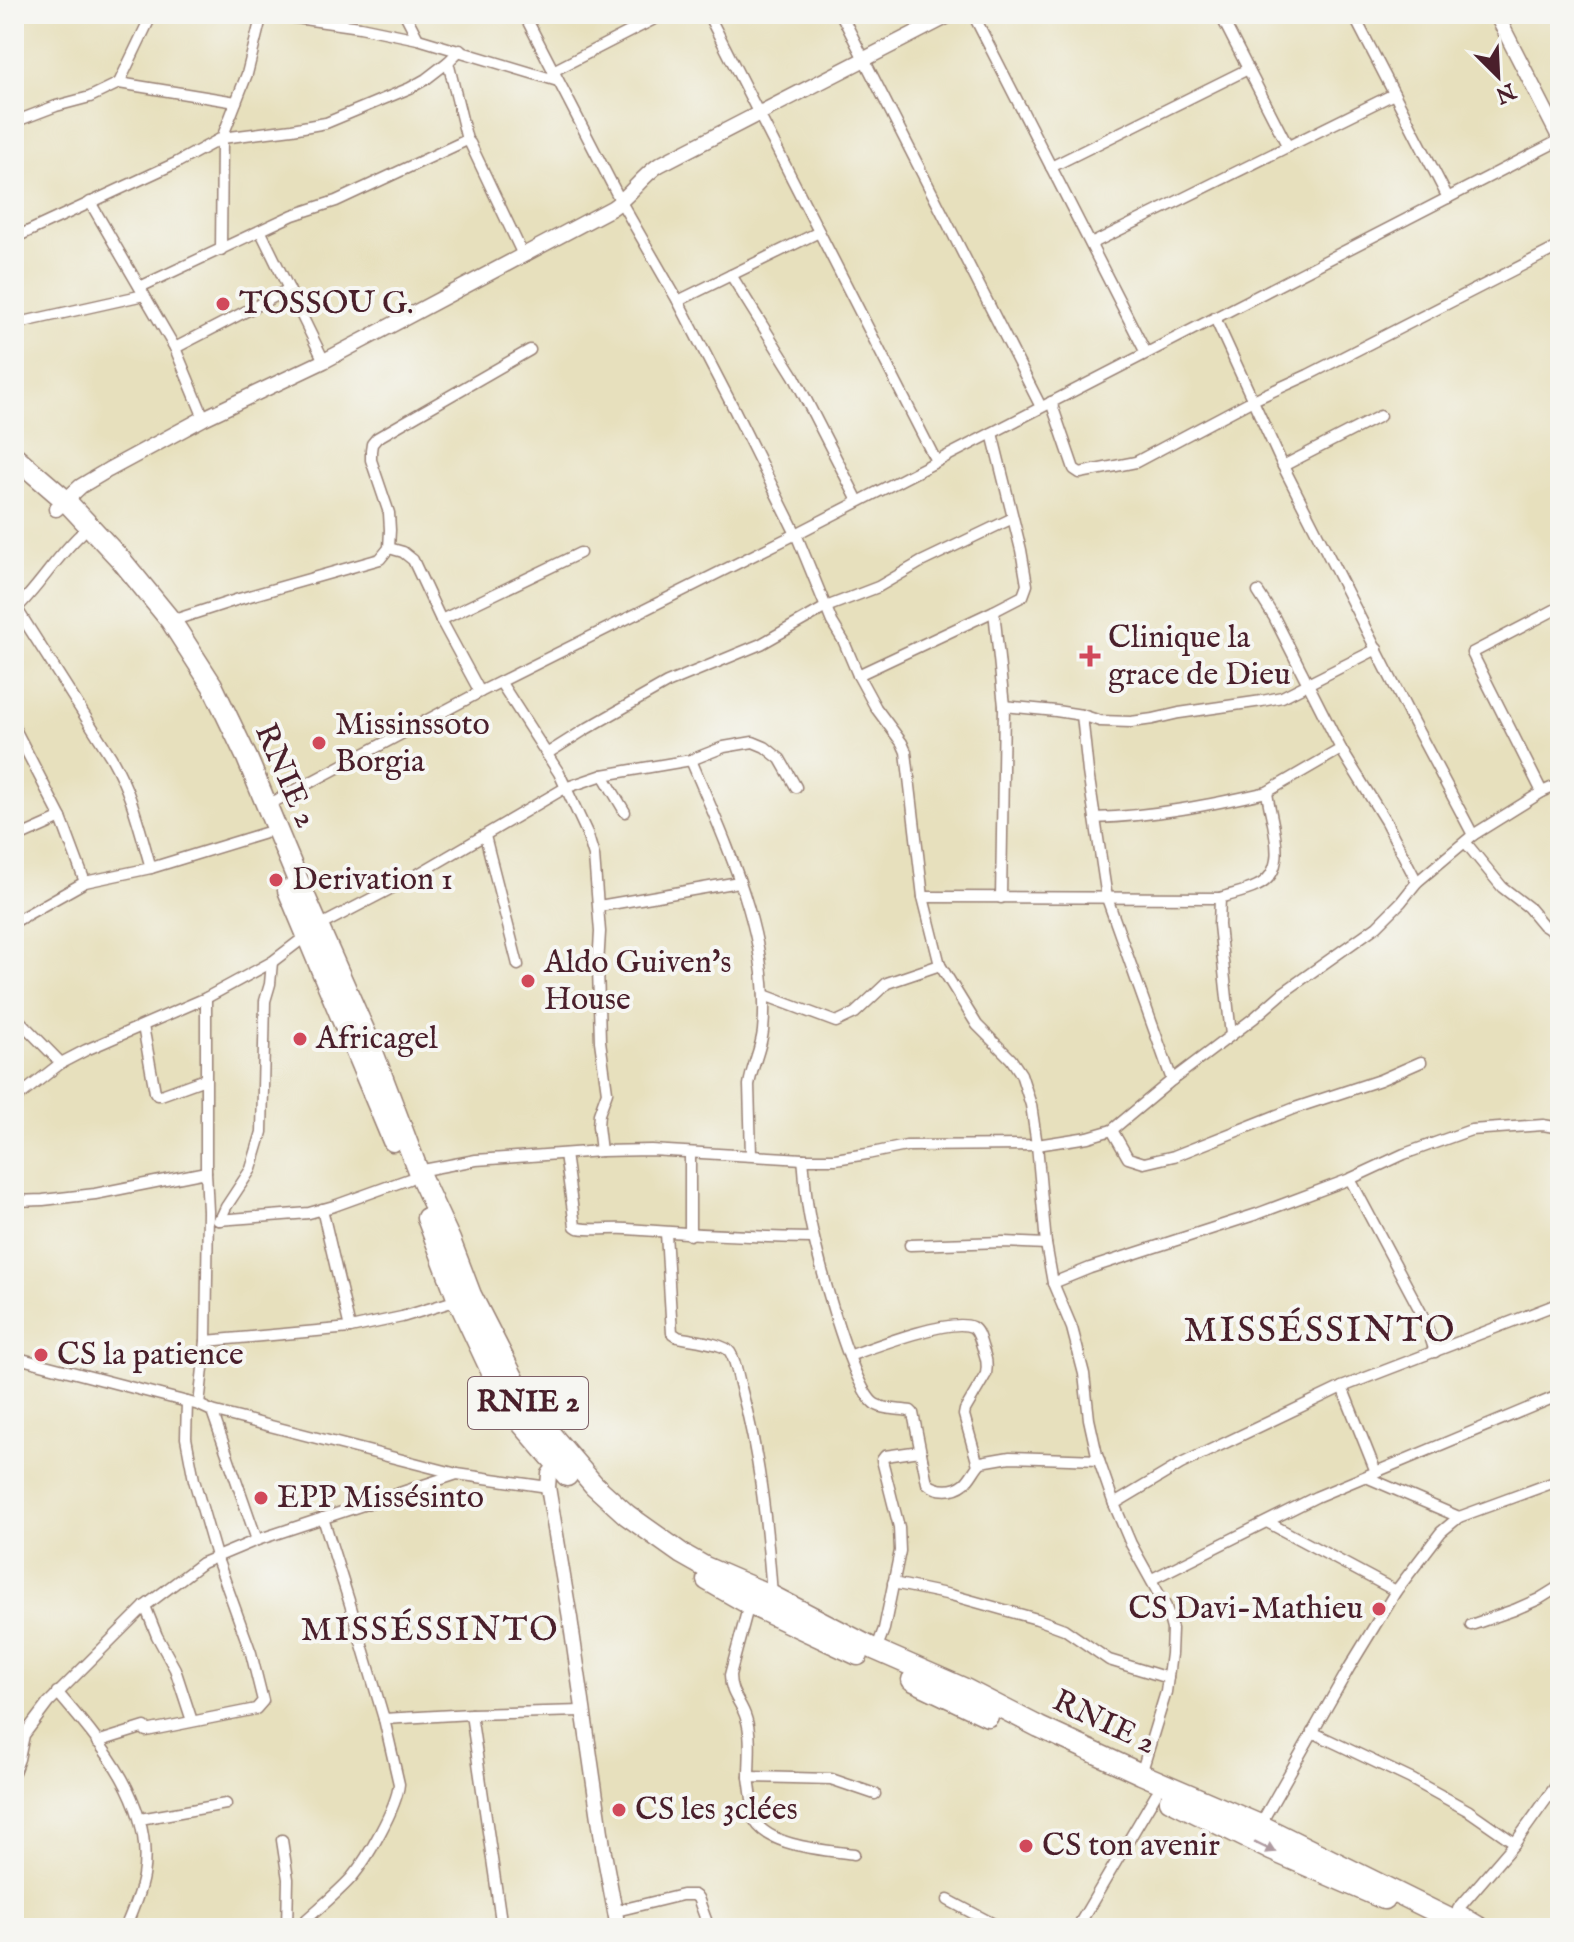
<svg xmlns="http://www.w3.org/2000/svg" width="1574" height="1942" font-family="'IM FELL English',serif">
	<rect width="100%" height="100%" fill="#f6f6f2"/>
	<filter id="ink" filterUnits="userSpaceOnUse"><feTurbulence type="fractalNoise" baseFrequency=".0125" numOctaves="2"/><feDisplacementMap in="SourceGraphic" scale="16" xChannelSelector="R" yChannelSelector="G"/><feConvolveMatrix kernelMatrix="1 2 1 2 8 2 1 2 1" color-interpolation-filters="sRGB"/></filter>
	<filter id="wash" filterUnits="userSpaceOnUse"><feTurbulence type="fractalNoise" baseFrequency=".006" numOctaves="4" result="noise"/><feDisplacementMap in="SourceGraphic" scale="32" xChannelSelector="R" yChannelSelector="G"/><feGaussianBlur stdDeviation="1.8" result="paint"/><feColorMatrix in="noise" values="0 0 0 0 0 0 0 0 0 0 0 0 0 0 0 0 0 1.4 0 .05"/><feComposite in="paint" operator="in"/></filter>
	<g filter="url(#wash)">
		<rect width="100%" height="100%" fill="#e7e0bd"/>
	</g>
	<g filter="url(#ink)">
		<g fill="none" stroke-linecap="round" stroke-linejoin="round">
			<defs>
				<g id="street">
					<polyline points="268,14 360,27 418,39 558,81"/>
					<polyline points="405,14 418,39"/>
					<polyline points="524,14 621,202 678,301 734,409 796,534 832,622 844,642 858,675 876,708 902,743 906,752 923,897 940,965 977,1025 1011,1059 1021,1074 1031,1105 1037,1145 1046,1244 1053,1283 1072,1328 1084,1374 1089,1419 1097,1455 1114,1504 1131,1544 1166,1607 1172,1629 1171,1654 1166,1692 1141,1774"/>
					<polyline points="708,14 936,461"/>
					<polyline points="841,14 1041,407"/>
					<polyline points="973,14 1146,353"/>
					<polyline points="1220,14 1288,147"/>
					<polyline points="1353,14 1448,198"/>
					<polyline points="448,62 467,140"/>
					<polyline points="553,71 664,14"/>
					<polyline points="119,83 152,14"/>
					<polyline points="14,122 56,106 90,97 119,83 236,102"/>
					<polyline points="1051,167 1248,69"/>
					<polyline points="90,202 175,348 204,418"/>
					<polyline points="261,232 324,361"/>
					<polyline points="14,238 176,163 222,138 292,129 326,123 410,88 426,79 448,62 460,50"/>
					<polyline points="1091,244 1394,94"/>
					<polyline points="221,250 222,138 247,74 262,14"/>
					<polyline points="731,275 794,376 858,501"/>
					<polyline points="140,287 293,215 336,201 467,140 470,143 523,255"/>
					<polyline points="678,301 819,232"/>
					<polyline points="1215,318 1283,466 1411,718 1473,835"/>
					<polyline points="14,324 144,295"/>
					<polyline points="175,348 289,289"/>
					<polyline points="1051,402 1074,469 1080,473 1136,462 1251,401 1308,375 1560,246"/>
					<polyline points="1283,466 1380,416"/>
					<polyline points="389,548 403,552 413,560 441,620 480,692"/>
					<path d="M17,609L111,757C132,794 139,827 151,868"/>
					<path d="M14,611C39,587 56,557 81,534"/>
					<polyline points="994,611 1004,706"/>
					<polyline points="441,620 580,553"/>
					<polyline points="171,621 239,599 380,559 389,548 390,530 389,513 371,460 371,451 372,444 377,438 530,350"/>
					<polyline points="858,675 994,611 1023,596 1027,585 1021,550 992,433"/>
					<polyline points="501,683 559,773 587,833 594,856 600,932 598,966 600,1041 607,1092 599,1114 598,1126 601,1151"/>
					<polyline points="1082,715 1088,772 1107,898 1172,1080"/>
					<polyline points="14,727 61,818 85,882"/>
					<polyline points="1341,749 1386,822 1417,882"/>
					<polyline points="548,753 586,729 667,683 761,644 826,607 878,587 921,562 1013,518"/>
					<path d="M691,760C726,844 772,938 763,1031C761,1049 752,1066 749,1085L751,1155"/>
					<polyline points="603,775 625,812"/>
					<polyline points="1542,792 1472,653 1560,607"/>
					<polyline points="266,806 480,692 796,534 1560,140"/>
					<path d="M1095,818C1154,816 1210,805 1267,792"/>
					<polyline points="485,836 518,965"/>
					<polyline points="14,839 61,818"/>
					<polyline points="1466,843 1502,887 1528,907 1543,925 1560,936"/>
					<polyline points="923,897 1220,898"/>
					<polyline points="1001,898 1004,706 1056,711 1082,715 1100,721 1131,722 1153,719 1179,713 1262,701 1282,697 1377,649"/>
					<polyline points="599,906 739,882"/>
					<polyline points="14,922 85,882 151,868 265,833"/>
					<polyline points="319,926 413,877 565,788 603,775 691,760 724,747 753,742 765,747 780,759 796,787"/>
					<polyline points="764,995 836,1022 855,1013 887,983 940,965"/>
					<polyline points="206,998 206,1172 208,1211 206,1341"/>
					<polyline points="14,1015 61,1063"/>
					<polyline points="143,1026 155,1092 157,1095 161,1095 205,1079"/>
					<path d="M1231,1035L1219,925L1220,898C1232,894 1245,892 1257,886C1292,870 1270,821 1267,792L1341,749L1274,617L1258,592"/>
					<polyline points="14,1100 61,1063 86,1050 206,998 272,962 306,936"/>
					<polyline points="1112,1130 1128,1158 1144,1163 1174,1156 1295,1108 1380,1080 1421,1062"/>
					<path d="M565,1154L575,1226L578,1228C594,1231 611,1228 627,1229C689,1234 751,1237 813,1238"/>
					<path d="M803,1159C805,1175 805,1191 808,1208C812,1240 851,1388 875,1404C884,1410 900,1409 911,1411L913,1413L927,1483C937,1492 954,1492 965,1483C971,1478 975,1468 981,1462L1010,1457L1099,1460"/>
					<polyline points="418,1171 476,1160 601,1151 651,1150 803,1159 835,1159 867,1154 906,1146 1037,1145 1088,1137 1112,1130 1172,1080 1254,1018 1284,992 1377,926 1401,902 1417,882 1473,835 1542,792 1560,784"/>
					<polyline points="1350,1179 1424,1318 1435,1352"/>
					<polyline points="14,1201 43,1200 95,1194 206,1172"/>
					<polyline points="322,1209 350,1328"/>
					<polyline points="218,1220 309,1213 334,1206 409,1179"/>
					<polyline points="220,1220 226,1207 251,1169 262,1132 265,1001 270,984 272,962"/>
					<path d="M666,1233L672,1333L678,1337C690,1340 724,1343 730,1352C736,1361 738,1377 741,1388C760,1456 767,1525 772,1595"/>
					<polyline points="690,1235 690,1153"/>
					<polyline points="910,1245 1003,1242 1046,1244"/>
					<polyline points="1053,1283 1090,1268 1257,1214 1350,1179 1404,1154 1471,1130 1543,1125 1560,1128"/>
					<path d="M849,1356C871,1348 951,1317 972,1327C979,1331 980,1341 983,1349C986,1358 988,1364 986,1374L965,1410L964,1415L978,1465"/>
					<polyline points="14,1357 199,1405 212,1411 457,1474"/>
					<polyline points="1342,1387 1376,1472"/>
					<polyline points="199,1405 206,1341 350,1328 402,1317 458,1300"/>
					<polyline points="212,1411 257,1540"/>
					<polyline points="1366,1477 1459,1517"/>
					<polyline points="1114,1504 1181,1464 1342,1387 1560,1303"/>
					<polyline points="323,1518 350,1604 384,1719 471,1714 582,1711"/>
					<polyline points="1267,1522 1396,1591"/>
					<polyline points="1152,1579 1316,1497 1560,1395"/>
					<polyline points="893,1583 951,1595 1037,1619 1064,1629 1109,1660 1168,1678"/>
					<polyline points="145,1606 157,1636 175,1669 192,1721"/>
					<polyline points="1471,1625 1514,1610 1539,1599 1560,1586"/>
					<polyline points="876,1650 884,1629 900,1551 899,1527 882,1460 885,1456 920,1451"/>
					<path d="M57,1692C100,1742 155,1804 143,1876C140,1893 132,1912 125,1928"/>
					<polyline points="471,1714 502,1928"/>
					<polyline points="1312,1732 1411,1779 1469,1811 1515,1843"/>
					<polyline points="97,1742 145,1727 146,1731 256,1709 263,1701 251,1653 216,1556 194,1480 186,1438 187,1402"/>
					<polyline points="14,1772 19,1759 24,1735 48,1703 145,1606 202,1563 257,1540 457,1474 548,1487"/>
					<path d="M749,1777C749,1759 752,1735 746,1718C741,1701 730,1695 730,1675L749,1604"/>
					<polyline points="140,1819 226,1804"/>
					<polyline points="1260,1825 1349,1668 1396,1591 1441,1532 1459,1517 1560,1480"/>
					<polyline points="282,1840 288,1879 287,1928"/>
					<path d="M854,1854C826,1850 770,1847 755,1821L749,1777L831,1779L875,1794"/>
					<polyline points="948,1900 1001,1928"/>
					<polyline points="616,1911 682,1895 694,1895 698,1898 709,1928"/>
					<path d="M297,1928C314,1912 337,1894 352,1877C367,1859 397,1807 399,1784L384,1719"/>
					<polyline points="1077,1928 1156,1794"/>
					<polyline points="1490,1928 1458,1909 1515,1843 1560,1780"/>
				</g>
				<g id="secondary">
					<polyline points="1496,14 1560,139"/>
					<path d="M56,509L81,486L108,470L204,418L324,361L612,208C630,196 641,177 659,165L952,14"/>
					<polyline points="563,1457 549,1474 548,1487 570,1618 604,1853 618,1928"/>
				</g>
				<g id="highway">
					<polyline points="14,456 65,500 122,561 171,621 212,685 247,758 299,883 368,1039 418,1171 450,1240 471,1295 516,1383 536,1417 594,1485 627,1515 682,1554 705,1567 772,1596 876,1650 963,1688 1039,1727 1141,1774 1260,1825 1468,1928"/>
					<polyline points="288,890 393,1141"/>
					<polyline points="427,1218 458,1300 493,1375 522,1424 567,1476"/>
					<polyline points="707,1580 749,1604 858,1655"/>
					<polyline points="912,1680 988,1716"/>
					<polyline points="1170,1800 1271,1850 1384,1899"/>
				</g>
			</defs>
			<!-- street casing -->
			<use href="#street" stroke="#988074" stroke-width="13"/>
			<!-- secondary casing -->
			<use href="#secondary" stroke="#988074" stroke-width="17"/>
			<!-- highway casing -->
			<use href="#highway" stroke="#988074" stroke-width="23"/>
			<!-- street -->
			<use href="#street" stroke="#fff" stroke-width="10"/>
			<!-- secondary -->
			<use href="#secondary" stroke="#fff" stroke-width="14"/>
			<!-- highway -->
			<use href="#highway" stroke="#fff" stroke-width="20"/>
		</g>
		<!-- one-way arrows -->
		<defs><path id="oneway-solid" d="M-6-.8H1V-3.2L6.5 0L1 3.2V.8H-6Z" transform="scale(2)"/></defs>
		<use fill="#ae9aa0" href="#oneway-solid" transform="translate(1265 1847) rotate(26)"/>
	</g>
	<!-- markers -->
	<g fill="#d1495b" stroke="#f6f6f2" stroke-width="3">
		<circle cx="223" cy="304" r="8"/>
		<path d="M1086 644h8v8h8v8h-8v8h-8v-8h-8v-8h8z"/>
		<circle cx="319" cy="743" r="8"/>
		<circle cx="276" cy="880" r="8"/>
		<circle cx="528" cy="981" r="8"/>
		<circle cx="300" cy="1039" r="8"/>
		<circle cx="41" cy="1355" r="8"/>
		<circle cx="261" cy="1498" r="8"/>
		<circle cx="1379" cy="1609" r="8"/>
		<circle cx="619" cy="1810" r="8"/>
		<circle cx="1026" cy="1846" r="8"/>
	</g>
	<g text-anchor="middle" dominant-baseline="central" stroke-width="8" stroke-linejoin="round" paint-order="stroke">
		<!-- shield labels -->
		<rect fill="#f6f6f2" stroke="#7e6067" stroke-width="2" x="468" y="1377" width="120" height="52" rx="6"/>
		<g font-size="30" font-weight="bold" fill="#4a1f2b">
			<text x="528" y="1403">RNIE 2</text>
		</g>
		<!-- poi labels -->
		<g font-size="32" fill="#4a1f2b" stroke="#f6f6f2" text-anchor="start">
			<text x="239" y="304">TOSSOU G.</text>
			<text x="1108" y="638">Clinique la<tspan x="1108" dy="37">grace de Dieu</tspan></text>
			<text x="335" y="725">Missinssoto<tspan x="335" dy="37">Borgia</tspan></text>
			<text x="292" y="880">Derivation 1</text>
			<text x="544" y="963">Aldo Guiven's<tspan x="544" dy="37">House</tspan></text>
			<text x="316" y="1039">Africagel</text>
			<text x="57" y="1355">CS la patience</text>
			<text x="277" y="1498">EPP Missésinto</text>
			<text x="1363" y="1609" text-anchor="end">CS Davi-Mathieu</text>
			<text x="635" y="1810">CS les 3clées</text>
			<text x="1042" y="1846">CS ton avenir</text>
		</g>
		<!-- street labels -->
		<g font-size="32" fill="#4a1f2b" stroke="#f6f6f2">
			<text transform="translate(285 776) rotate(66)">RNIE 2</text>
			<text transform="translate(1104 1723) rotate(25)">RNIE 2</text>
		</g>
		<!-- neighbourhood labels -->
		<g font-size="34" letter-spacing="2" fill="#4a1f2b" stroke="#f6f6f2">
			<text x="430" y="1630">MISSÉSSINTO</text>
		</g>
		<!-- quarter labels -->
		<g font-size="36" letter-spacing="2" fill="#4a1f2b" stroke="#f6f6f2">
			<text x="1320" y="1331">MISSÉSSINTO</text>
		</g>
	</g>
	<!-- margin -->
	<rect width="1574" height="1942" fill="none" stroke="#f6f6f2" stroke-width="48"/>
	<!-- north arrow -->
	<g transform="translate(1498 76) rotate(156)" stroke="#f6f6f2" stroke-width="6" paint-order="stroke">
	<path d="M0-6L14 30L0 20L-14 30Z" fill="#4a1f2b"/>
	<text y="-12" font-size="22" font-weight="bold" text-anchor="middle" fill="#4a1f2b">N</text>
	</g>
</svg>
